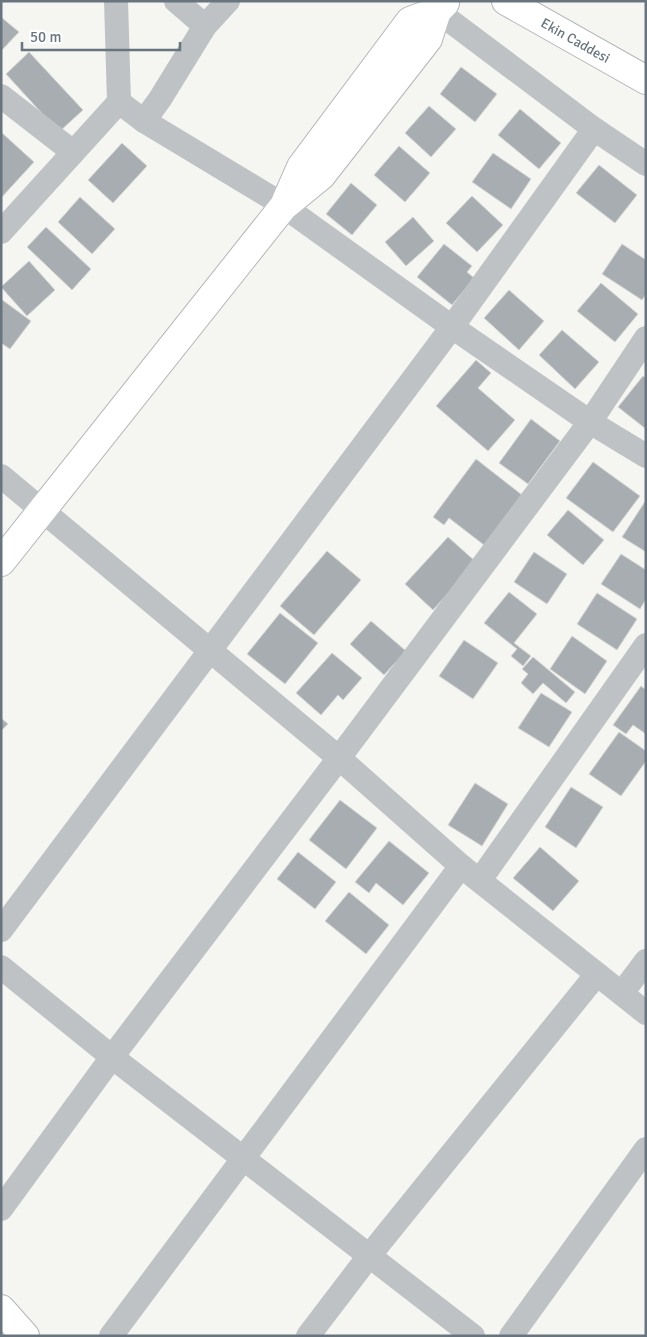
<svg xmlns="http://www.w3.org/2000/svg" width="647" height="1337" font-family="Signika,sans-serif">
	<rect width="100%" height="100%" fill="#f5f5f2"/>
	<!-- building -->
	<g fill="#a7adb1" stroke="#d6d6d4">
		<polygon points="1,17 19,32 1,51"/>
		<polygon points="29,52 83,110 59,132 6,74"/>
		<polygon points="461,67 497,94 475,122 440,94"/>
		<polygon points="429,106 456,129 431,157 405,133"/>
		<polygon points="520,109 561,143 539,169 498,135"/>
		<polygon points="1,132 34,162 1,198"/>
		<polygon points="122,143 147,166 113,203 88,180"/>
		<polygon points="399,146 430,173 405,202 374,175"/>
		<polygon points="493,153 531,179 511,209 472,182"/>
		<polygon points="599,165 637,195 615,223 576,193"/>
		<polygon points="351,183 377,205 352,235 326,214"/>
		<polygon points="472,196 503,225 477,252 446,223"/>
		<polygon points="80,197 115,229 92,254 58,222"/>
		<polygon points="413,217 434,241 406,266 385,242"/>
		<polygon points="46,227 91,269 72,290 27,247"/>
		<polygon points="444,244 472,266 467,272 474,278 452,305 417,277"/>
		<polygon points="622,244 646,260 646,294 642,300 602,274"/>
		<polygon points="29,261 55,290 27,316 1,287"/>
		<polygon points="601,283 638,314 615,342 577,311"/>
		<polygon points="509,290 544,321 519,350 484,318"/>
		<polygon points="1,299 31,321 10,349 1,343"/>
		<polygon points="562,330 599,362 575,389 539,355"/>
		<polygon points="476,360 491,373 478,388 515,420 488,451 436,406"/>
		<polygon points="643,376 646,378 646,429 618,407"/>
		<polygon points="531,419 560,441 528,484 499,463"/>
		<polygon points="476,459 522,495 484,545 449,518 444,525 433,517"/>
		<polygon points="593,462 640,496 613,532 566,498"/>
		<polygon points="646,500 646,552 622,537"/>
		<polygon points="568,510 604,540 583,565 547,535"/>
		<polygon points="448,537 476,562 433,610 405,584"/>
		<polygon points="327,551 361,580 314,635 280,606"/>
		<polygon points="534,552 567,574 547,604 514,582"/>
		<polygon points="621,554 646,570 646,599 640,609 601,584"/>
		<polygon points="509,592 537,614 514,643 531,656 523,666 511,656 517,649 484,623"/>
		<polygon points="597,593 637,619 617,650 577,624"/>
		<polygon points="280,613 318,643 285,684 247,654"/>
		<polygon points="371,621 406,651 384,675 350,644"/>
		<polygon points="572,636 607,661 585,694 550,669"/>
		<polygon points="464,640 498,663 473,699 439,676"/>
		<polygon points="332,653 362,678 343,700 338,695 321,715 296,693"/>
		<polygon points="533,657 575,692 566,703 543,683 533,694 521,683 528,674 522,669"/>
		<polygon points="641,686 646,690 646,734 633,725 626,734 613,725"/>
		<polygon points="541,693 572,712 549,747 518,728"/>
		<polygon points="1,718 8,724 1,731"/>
		<polygon points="619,732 646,751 646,761 621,796 589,774"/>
		<polygon points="475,783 508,804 482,846 448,825"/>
		<polygon points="571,787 603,807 576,848 545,827"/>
		<polygon points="340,800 377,828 346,869 309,840"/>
		<polygon points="389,841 429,873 403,905 376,883 369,893 355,882"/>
		<polygon points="540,847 579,881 553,911 513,878"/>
		<polygon points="298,852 336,882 315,909 277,879"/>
		<polygon points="349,892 389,925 366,954 325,921"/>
	</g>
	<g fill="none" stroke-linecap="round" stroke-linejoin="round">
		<defs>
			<g id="secondary">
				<path id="s1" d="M506,1L646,80"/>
				<polyline points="286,201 301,167 410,21 437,11 445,3"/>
				<polyline points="1,562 283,207 321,176 428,39 437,11"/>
				<polyline points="1,1309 25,1336"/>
			</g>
		</defs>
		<!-- secondary casing -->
		<use href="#secondary" stroke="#b1b6b9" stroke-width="30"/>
		<!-- street -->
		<g stroke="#bfc2c5" stroke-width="24">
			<polyline points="176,1 205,26"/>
			<polyline points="437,11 594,129 646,164"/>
			<polyline points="1,96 73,152"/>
			<polyline points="119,102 144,121 275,200 452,327 590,422 646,456"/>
			<polyline points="144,121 160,99 205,26 228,1"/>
			<polyline points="1,232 119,102 116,1"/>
			<polyline points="1,476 339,758 461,866 646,1013"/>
			<polyline points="480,880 646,645"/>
			<polyline points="1,930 452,327 594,129"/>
			<polyline points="1,967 112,1057 473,1336"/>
			<polyline points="622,993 646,961"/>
			<polyline points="1,1209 112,1057 339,758 590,422 646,338"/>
			<polyline points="111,1336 461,866"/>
			<polyline points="308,1336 369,1256 597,974"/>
			<polyline points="511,1336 646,1149"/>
		</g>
		<!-- secondary -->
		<use href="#secondary" stroke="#fff" stroke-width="28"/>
	</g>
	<g text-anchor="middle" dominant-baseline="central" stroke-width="5" stroke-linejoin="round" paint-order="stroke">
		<!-- street labels -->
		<g font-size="14" fill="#68757f" stroke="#fff">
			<text stroke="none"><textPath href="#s1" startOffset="80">Ekin Caddesi</textPath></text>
		</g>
	</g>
	<!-- border -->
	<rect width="647" height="1337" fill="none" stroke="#68757f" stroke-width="5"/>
	<!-- scale -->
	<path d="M22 42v8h158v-8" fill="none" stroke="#68757f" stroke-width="2.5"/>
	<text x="30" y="42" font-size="15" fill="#68757f" stroke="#ffffff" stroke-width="4" paint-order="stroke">50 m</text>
</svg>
